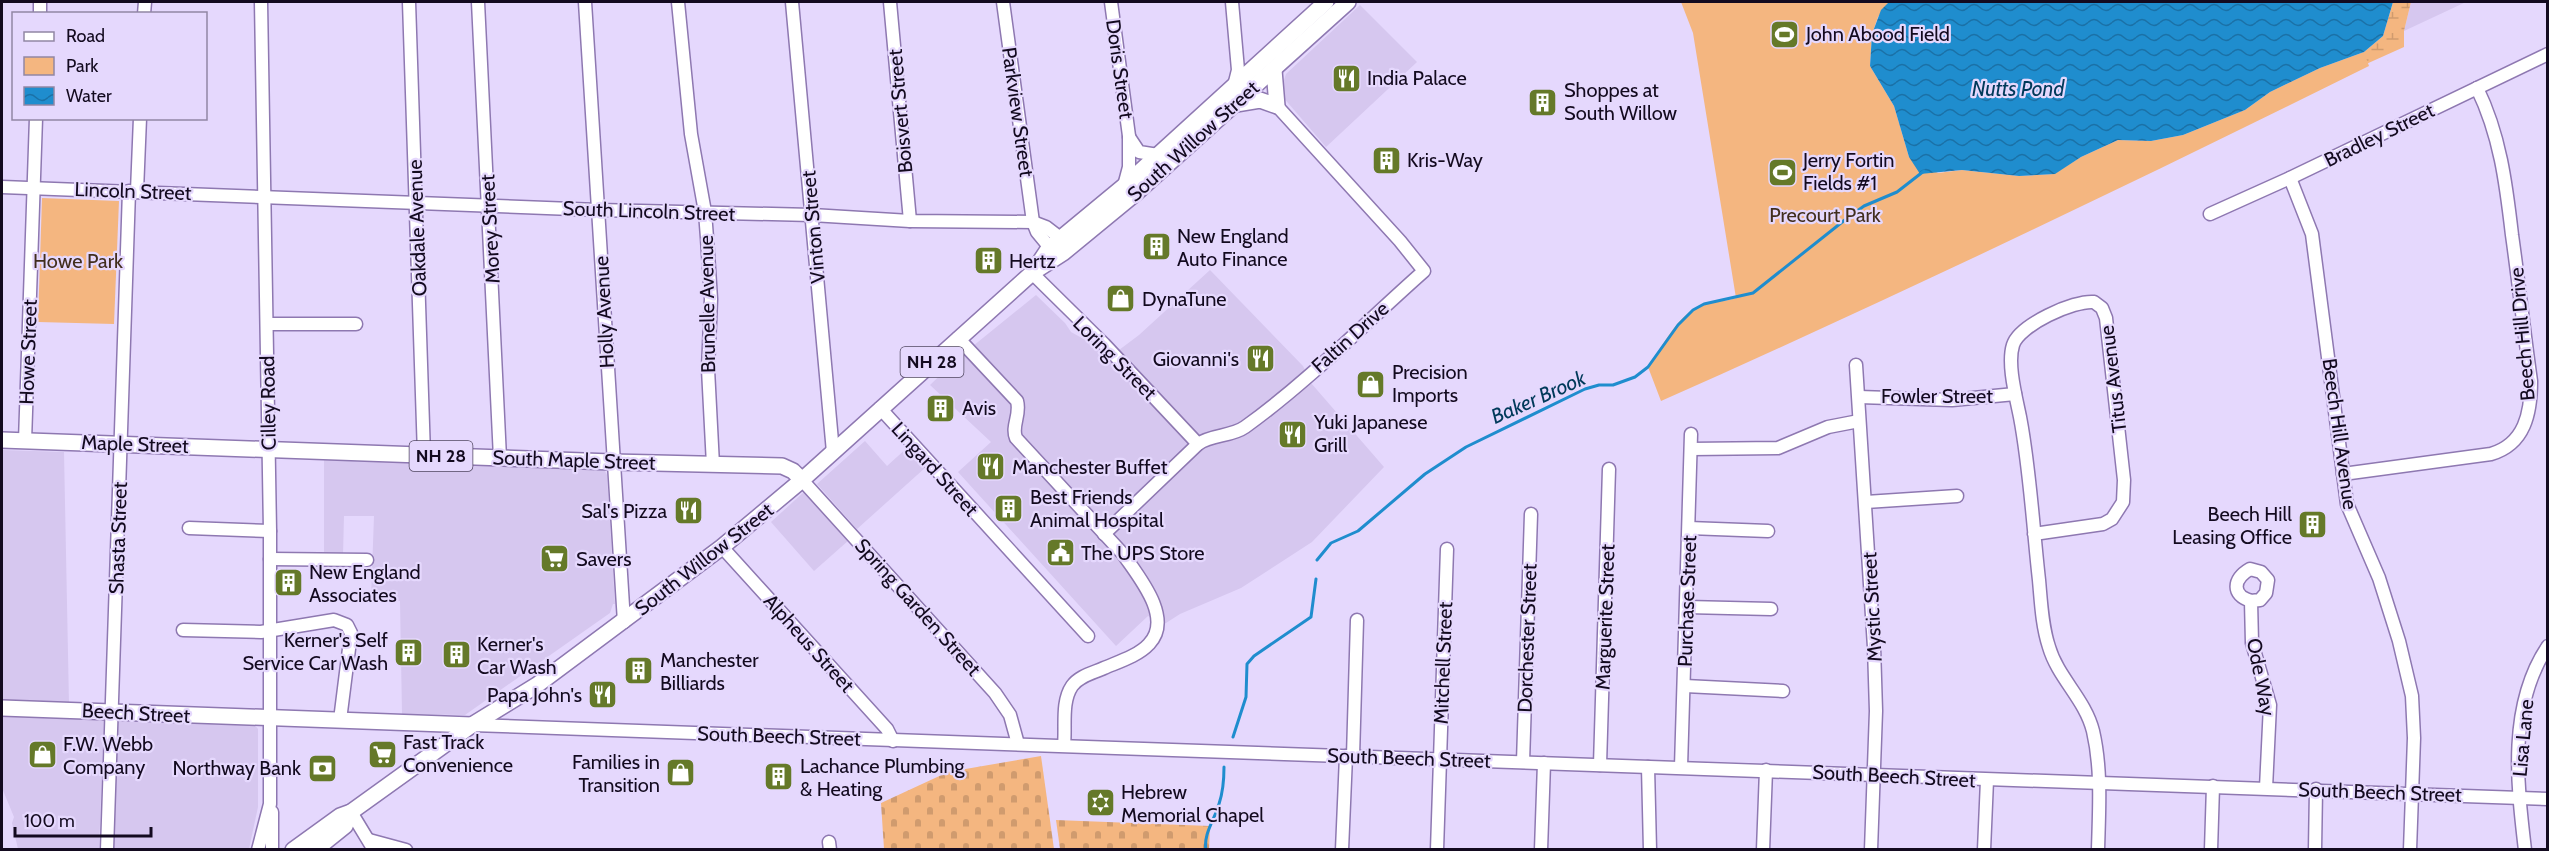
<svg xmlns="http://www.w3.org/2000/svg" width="2549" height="851" font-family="Cabin,sans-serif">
	<defs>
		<pattern id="wetland-marsh" width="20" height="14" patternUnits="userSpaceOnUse" patternTransform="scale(1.5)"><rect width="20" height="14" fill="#f4b680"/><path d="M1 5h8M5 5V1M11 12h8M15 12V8" fill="none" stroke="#d09b6e"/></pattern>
		<pattern id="cemetery-stones" width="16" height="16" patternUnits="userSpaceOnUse" patternTransform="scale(1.5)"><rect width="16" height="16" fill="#f4b680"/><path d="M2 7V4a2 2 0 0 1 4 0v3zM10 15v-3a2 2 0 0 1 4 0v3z" fill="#d09b6e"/></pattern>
		<pattern id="water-waves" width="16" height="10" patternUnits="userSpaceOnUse" patternTransform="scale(1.5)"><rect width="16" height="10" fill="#1f8dce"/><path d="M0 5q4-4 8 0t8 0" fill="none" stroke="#1a71a7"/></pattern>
	</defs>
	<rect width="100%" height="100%" fill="#e5d8fd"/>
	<!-- built -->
	<g fill="#d6c7ef">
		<polygon points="2411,2 2466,2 2404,31"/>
		<polygon points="1360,5 1417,62 1326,147 1282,96 1281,89 1286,74"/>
		<polygon points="1210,270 1303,366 1311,383 1384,467 1312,542 1241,588 1180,614 1166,623 1148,616 1116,646 958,472 991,442 930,385 957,359 1036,295 1065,323 1071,332 1100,348 1119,350 1139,335"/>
		<polygon points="865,441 887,466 908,447 926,467 857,529 817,484"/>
		<polygon points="2,450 64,452 69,704 2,702"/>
		<polygon points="324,455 604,469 607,475 615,604 613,604 610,613 465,715 402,714 400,601 371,598 374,516 344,516 343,555 324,556"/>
		<polygon points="805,491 849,540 814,571 771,522"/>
		<polygon points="2,716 104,720 99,849 18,849 12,823 14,817 2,788"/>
		<polygon points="120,720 254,724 258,729 258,807 249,849 113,850 117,723"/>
	</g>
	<!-- wetland -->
	<polygon fill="url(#wetland-marsh)" points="2393,2 2411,2 2404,31 2404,47 2364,65 2364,52 2383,36"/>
	<!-- cemetery -->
	<g fill="url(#cemetery-stones)">
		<polygon points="1041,756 1054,849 884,849 881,803 948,772"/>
		<polygon points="1056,820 1210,826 1209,849 1060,849"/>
	</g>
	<!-- park -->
	<g fill="#f4b680">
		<path d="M1681,2H1889L1878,17L1872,34L1870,66L1894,106L1909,157L1938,173L1962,170L2019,176L2054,174L2081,157L2118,140L2151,141L2183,135L2245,110L2270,92L2320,68L2364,52L2369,66C2135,182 1900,295 1661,401L1648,367C1663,346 1678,313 1704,304C1714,301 1725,302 1736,298L1693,33Z"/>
		<polygon points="42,198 119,201 114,324 38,322"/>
	</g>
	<!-- water -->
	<polygon fill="url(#water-waves)" points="1889,2 2393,2 2383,36 2364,52 2320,68 2270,92 2245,110 2183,135 2151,141 2118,140 2081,157 2055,174 2019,176 1962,170 1920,174 1909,157 1894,106 1870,66 1872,34 1881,10"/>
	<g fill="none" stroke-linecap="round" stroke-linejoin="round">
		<!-- stream -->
		<g stroke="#1f8dce" stroke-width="3">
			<polyline points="1317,560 1331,543 1358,531 1425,474 1466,447 1585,389 1599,385 1613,385 1635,377 1648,367 1678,325 1693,310 1704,304 1753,293 1846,219 1864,206 1897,192 1924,171"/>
			<polyline points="1233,737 1246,697 1247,664 1254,656 1311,617 1316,579"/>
			<path d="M1206,850C1203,834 1215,819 1219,804C1223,792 1224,780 1224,767"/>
		</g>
		<defs>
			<g id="minor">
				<polyline points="409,2 424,455"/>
				<polyline points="478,2 500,458"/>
				<polyline points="585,2 624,622"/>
				<polyline points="678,2 691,134 705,212 707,238 711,299 708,369 713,465"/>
				<polyline points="792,2 833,452"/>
				<polyline points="890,2 910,221"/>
				<polyline points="1003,2 1033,222 1037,232 1056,255"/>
				<polyline points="1111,2 1129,136 1129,167 1124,186"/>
				<polyline points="1232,2 1238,70 1234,86"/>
				<polyline points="40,14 40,2"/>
				<polyline points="144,14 145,2"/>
				<polyline points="1129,137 1139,152 1158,155"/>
				<polyline points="2290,178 2312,234 2347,504 2379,578 2399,641 2412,696 2414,738 2410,850"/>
				<polyline points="2,187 598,210 812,215 910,221 1033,222 1046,227 1068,244"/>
				<polyline points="137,191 140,118"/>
				<polyline points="2210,214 2290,178 2548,54"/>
				<polyline points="1032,273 1104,344 1198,444"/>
				<polyline points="267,324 356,324"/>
				<path d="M958,338L1017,401C1021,415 1011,426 1016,438L1123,554C1138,576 1174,618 1149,644C1138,656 1118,662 1104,668C1093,673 1079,676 1072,686C1061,702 1066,727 1064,745"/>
				<polyline points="1856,365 1874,647 1876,711 1871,850"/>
				<polyline points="1859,397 1952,400 2015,394"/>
				<polyline points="880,408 1088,636"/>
				<polyline points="25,441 36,118"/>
				<polyline points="1691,449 1778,448 1828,427 1859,421"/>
				<path d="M2343,474L2491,454C2525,444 2531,413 2531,381C2524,333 2519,284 2512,235C2506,183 2500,135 2477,88"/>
				<polyline points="802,480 995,693 1010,715 1018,744"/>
				<polyline points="1866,502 1957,496"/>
				<polyline points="189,528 270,531"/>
				<polyline points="1689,528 1768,531"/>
				<path d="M1104,534L1198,444C1212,434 1231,437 1245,427C1309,381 1365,323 1424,271L1400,241L1277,106"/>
				<path d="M2034,534L2103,524L2112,519L2123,502L2124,480L2106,318L2102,308L2094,302C2074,300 2019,325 2013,345C2007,364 2016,397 2020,417C2030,469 2033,527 2039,580C2041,602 2042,626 2049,647C2058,678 2085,699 2093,731C2102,770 2099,810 2098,850"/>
				<polyline points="722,547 887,729 893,741"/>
				<polyline points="270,559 367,560"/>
				<path d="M2251,601C2231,595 2233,579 2250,569L2261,572L2268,580L2266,593L2260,600L2251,601L2252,643L2270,705L2266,788"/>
				<polyline points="1687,607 1771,609"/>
				<polyline points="183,630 261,632 334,620 347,625 351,633 340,720"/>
				<polyline points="1685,686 1783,691"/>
				<polyline points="472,725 2548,799"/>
				<polyline points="1353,756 1357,620"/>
				<polyline points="1523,762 1531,514"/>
				<polyline points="1600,765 1609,469"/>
				<polyline points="1648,767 1650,850"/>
				<polyline points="1681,767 1691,434"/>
				<polyline points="272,812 272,850"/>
				<polyline points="351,812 374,850"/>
				<polyline points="369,840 406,850"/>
				<polyline points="829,842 830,850"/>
				<polyline points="107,850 129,191"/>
				<polyline points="258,850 270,804 270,531 261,2"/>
				<polyline points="1342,850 1346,756"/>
				<polyline points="1437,850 1447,549"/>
				<polyline points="1541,850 1544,763"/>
				<polyline points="1763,850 1766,770"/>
				<polyline points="1984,850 1987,780"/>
				<polyline points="2211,850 2213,786"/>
				<polyline points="2315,850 2316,789"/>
				<path d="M2525,850C2517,783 2508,705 2548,646"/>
			</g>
			<g id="major">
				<polyline points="1236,104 1260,100 1277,106 1274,70"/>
				<polyline points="1037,266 1049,248 1124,186 1326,2"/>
				<polyline points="2,440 612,462 782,466 793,471 802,480"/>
				<polyline points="2,708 472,725"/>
				<polyline points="293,850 340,816 351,812 472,725 537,685 722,547 802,480 1032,273 1063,253 1136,193 1348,2"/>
				<polyline points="315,850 345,826 351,812"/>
			</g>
		</defs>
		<!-- minor casing -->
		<use href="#minor" stroke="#8e78b1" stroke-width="15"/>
		<!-- major casing -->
		<use href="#major" stroke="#8e78b1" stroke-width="18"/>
		<!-- minor -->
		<use href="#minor" stroke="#fff" stroke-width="12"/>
		<!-- major -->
		<use href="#major" stroke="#fff" stroke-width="15"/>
	</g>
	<!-- icons -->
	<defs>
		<symbol id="stadium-square" viewBox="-11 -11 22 22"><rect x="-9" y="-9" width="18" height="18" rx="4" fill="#657929" stroke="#e5d8fd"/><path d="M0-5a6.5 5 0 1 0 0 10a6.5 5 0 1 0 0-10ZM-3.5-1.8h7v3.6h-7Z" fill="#fff"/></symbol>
		<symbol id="restaurant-square" viewBox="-11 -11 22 22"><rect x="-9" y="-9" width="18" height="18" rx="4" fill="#657929" stroke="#e5d8fd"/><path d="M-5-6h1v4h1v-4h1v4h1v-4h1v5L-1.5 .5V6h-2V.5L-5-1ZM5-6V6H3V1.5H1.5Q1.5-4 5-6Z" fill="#fff"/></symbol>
		<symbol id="building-square" viewBox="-11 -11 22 22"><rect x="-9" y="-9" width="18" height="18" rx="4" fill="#657929" stroke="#e5d8fd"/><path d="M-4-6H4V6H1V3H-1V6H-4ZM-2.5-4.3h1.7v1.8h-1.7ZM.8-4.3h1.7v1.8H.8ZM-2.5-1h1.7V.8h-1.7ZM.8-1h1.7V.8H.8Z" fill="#fff"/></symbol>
		<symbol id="shop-square" viewBox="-11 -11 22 22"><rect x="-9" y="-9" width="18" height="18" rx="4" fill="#657929" stroke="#e5d8fd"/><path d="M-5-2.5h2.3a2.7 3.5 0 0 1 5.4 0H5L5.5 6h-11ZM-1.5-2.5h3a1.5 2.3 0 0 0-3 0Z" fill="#fff"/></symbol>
		<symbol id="civic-square" viewBox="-11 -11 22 22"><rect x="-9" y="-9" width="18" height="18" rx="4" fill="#657929" stroke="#e5d8fd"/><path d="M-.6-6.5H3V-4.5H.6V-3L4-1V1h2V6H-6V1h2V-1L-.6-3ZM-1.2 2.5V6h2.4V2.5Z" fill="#fff"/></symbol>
		<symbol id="supermarket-square" viewBox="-11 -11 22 22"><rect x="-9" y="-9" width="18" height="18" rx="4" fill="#657929" stroke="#e5d8fd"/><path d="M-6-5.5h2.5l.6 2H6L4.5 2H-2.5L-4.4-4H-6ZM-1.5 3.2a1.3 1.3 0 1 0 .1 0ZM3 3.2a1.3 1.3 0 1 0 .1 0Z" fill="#fff"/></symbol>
		<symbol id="bank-square" viewBox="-11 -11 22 22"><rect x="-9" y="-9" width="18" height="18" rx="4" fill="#657929" stroke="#e5d8fd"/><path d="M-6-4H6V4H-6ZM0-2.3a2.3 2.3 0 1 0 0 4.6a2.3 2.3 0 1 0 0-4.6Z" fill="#fff"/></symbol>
		<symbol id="synagogue-square" viewBox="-11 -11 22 22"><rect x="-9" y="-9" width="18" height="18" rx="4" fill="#657929" stroke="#e5d8fd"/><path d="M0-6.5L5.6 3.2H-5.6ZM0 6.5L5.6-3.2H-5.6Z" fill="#fff"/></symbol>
	</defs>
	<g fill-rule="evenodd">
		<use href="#stadium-square" x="1768" y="18" width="33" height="33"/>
		<use href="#restaurant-square" x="1330" y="62" width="33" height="33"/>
		<use href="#building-square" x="1526" y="86" width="33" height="33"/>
		<use href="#building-square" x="1370" y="144" width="33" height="33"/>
		<use href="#stadium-square" x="1766" y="156" width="33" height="33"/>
		<use href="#building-square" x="1140" y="230" width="33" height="33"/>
		<use href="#building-square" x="972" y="244" width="33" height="33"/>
		<use href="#shop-square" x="1104" y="282" width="33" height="33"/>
		<use href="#restaurant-square" x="1244" y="342" width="33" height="33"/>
		<use href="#shop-square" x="1354" y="368" width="33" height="33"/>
		<use href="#building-square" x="924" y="392" width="33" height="33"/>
		<use href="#restaurant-square" x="1276" y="418" width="33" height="33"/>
		<use href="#restaurant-square" x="974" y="450" width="33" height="33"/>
		<use href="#building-square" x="992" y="492" width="33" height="33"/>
		<use href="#restaurant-square" x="672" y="494" width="33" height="33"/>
		<use href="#building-square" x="2296" y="508" width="33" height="33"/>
		<use href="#civic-square" x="1044" y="536" width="33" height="33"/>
		<use href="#supermarket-square" x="538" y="542" width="33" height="33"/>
		<use href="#building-square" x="272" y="566" width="33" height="33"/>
		<use href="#building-square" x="392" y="636" width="33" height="33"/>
		<use href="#building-square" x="440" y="638" width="33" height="33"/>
		<use href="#building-square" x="622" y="654" width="33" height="33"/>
		<use href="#restaurant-square" x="586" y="678" width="33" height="33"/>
		<use href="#supermarket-square" x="366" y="738" width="33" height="33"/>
		<use href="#shop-square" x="26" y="738" width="33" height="33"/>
		<use href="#bank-square" x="306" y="752" width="33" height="33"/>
		<use href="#shop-square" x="664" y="756" width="33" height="33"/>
		<use href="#building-square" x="762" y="760" width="33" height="33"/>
		<use href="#synagogue-square" x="1084" y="786" width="33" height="33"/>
	</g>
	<g text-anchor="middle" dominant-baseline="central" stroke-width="4.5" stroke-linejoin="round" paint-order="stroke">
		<!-- shield labels -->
		<g fill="#e5d8fd" stroke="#524862" stroke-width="1.5">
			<rect x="900.5" y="347" width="63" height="30" rx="4.5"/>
			<rect x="409.5" y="441" width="63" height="30" rx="4.5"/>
		</g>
		<g font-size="18" font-weight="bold" fill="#130a1f">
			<text x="932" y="362">NH 28</text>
			<text x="441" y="456">NH 28</text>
		</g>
		<!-- poi labels -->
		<g font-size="20" fill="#130a1f" stroke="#e5d8fd" text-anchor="start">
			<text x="1806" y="34">John Abood Field</text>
			<text x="1367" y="78">India Palace</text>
			<text x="1564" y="90">Shoppes at<tspan x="1564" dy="23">South Willow</tspan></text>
			<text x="1407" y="160">Kris-Way</text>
			<text x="1803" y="160">Jerry Fortin<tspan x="1803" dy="23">Fields #1</tspan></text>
			<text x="1177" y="236">New England<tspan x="1177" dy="23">Auto Finance</tspan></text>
			<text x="1009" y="261">Hertz</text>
			<text x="1142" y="299">DynaTune</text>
			<text x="1239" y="359" text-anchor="end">Giovanni's</text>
			<text x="1392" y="372">Precision<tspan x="1392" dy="23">Imports</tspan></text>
			<text x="962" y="408">Avis</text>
			<text x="1314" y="422">Yuki Japanese<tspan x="1314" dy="23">Grill</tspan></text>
			<text x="1012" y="467">Manchester Buffet</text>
			<text x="1030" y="497">Best Friends<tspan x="1030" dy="23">Animal Hospital</tspan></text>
			<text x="667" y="511" text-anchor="end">Sal's Pizza</text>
			<text x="2292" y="514" text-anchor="end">Beech Hill<tspan x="2292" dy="23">Leasing Office</tspan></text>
			<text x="1081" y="553">The UPS Store</text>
			<text x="576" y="559">Savers</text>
			<text x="309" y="572">New England<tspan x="309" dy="23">Associates</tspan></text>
			<text x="388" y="640" text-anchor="end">Kerner's Self<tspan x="388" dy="23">Service Car Wash</tspan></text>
			<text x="477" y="644">Kerner's<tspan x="477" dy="23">Car Wash</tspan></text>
			<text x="660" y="660">Manchester<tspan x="660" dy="23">Billiards</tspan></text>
			<text x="582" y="695" text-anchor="end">Papa John's</text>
			<text x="403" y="742">Fast Track<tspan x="403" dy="23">Convenience</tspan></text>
			<text x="63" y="744">F.W. Webb<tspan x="63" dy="23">Company</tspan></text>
			<text x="660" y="762" text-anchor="end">Families in<tspan x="660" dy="23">Transition</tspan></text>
			<text x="800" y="766">Lachance Plumbing<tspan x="800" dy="23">&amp; Heating</tspan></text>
			<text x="301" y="768" text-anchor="end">Northway Bank</text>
			<text x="1121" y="792">Hebrew<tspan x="1121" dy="23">Memorial Chapel</tspan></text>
		</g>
		<!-- street labels -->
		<g font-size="20" fill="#130a1f" stroke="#e5d8fd">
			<text transform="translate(1120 69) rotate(82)">Doris Street</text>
			<text transform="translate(900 111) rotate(-95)">Boisvert Street</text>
			<text transform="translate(1018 112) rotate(82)">Parkview Street</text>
			<text transform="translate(2379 135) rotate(-26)">Bradley Street</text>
			<text transform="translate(1193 141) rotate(-42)">South Willow Street</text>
			<text transform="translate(133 191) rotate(2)">Lincoln Street</text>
			<text transform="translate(649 211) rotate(2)">South Lincoln Street</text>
			<text transform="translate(813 227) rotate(-95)">Vinton Street</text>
			<text transform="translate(417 228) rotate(-92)">Oakdale Avenue</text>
			<text transform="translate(490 229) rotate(-93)">Morey Street</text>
			<text transform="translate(707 304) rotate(-91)">Brunelle Avenue</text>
			<text transform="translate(604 312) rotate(-93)">Holly Avenue</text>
			<text transform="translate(2522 334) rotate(-95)">Beech Hill Drive</text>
			<text transform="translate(1350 337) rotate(-42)">Faltin Drive</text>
			<text transform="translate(28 352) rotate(-88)">Howe Street</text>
			<text transform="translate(1115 358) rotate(45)">Loring Street</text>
			<text transform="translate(2113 379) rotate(-97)">Titus Avenue</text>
			<text x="1937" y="396">Fowler Street</text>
			<text transform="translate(268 403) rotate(-91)">Cilley Road</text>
			<text transform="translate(2340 434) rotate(82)">Beech Hill Avenue</text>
			<text transform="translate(135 444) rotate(2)">Maple Street</text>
			<text transform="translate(574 460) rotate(2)">South Maple Street</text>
			<text transform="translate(935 469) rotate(48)">Lingard Street</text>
			<text transform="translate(118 538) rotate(-88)">Shasta Street</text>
			<text transform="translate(704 559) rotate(-38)">South Willow Street</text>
			<text transform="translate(1687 601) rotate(-88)">Purchase Street</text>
			<text transform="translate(918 607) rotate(48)">Spring Garden Street</text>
			<text transform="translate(1872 607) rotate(-93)">Mystic Street</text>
			<text transform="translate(1605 617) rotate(-88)">Marguerite Street</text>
			<text transform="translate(1527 638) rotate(-88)">Dorchester Street</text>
			<text transform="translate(809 643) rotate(48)">Alpheus Street</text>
			<text transform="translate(1443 663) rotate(-88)">Mitchell Street</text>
			<text transform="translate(2261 677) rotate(79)">Ode Way</text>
			<text transform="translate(136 713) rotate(3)">Beech Street</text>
			<text transform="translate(779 736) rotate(2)">South Beech Street</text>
			<text transform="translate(2523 738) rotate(-85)">Lisa Lane</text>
			<text transform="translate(1409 758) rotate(2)">South Beech Street</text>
			<text transform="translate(1894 776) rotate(3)">South Beech Street</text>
			<text transform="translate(2380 792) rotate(2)">South Beech Street</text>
		</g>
		<!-- park labels -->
		<g font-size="20" fill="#412e1d" stroke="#e5d8fd">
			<text x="1825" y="215">Precourt Park</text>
			<text x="78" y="261">Howe Park</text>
		</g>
		<!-- water labels -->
		<g font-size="21" font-style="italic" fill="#00395a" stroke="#e5d8fd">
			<text x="2018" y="88">Nutts Pond</text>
			<text transform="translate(1538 397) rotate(-24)">Baker Brook</text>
		</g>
	</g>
	<!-- border -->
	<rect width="2549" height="851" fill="none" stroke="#130a1f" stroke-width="6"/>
	<!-- legend -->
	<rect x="12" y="12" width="195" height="108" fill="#e5d8fd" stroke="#9186a4" stroke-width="1.5"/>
	<rect x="24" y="32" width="30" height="9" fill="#ffffff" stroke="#9186a4" stroke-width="1.5"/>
	<text x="66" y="42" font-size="18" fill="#130a1f">Road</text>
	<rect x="24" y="57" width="30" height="18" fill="#f4b680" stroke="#9186a4" stroke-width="1.5"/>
	<text x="66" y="72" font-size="18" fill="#130a1f">Park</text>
	<rect x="24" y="87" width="30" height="18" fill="url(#water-waves)" stroke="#9186a4" stroke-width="1.5"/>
	<text x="66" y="102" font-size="18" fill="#130a1f">Water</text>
	<!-- scale -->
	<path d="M15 827v9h136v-9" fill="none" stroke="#130a1f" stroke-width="3"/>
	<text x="24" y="827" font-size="18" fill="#130a1f" stroke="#e5d8fd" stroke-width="4.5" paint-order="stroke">100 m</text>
</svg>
